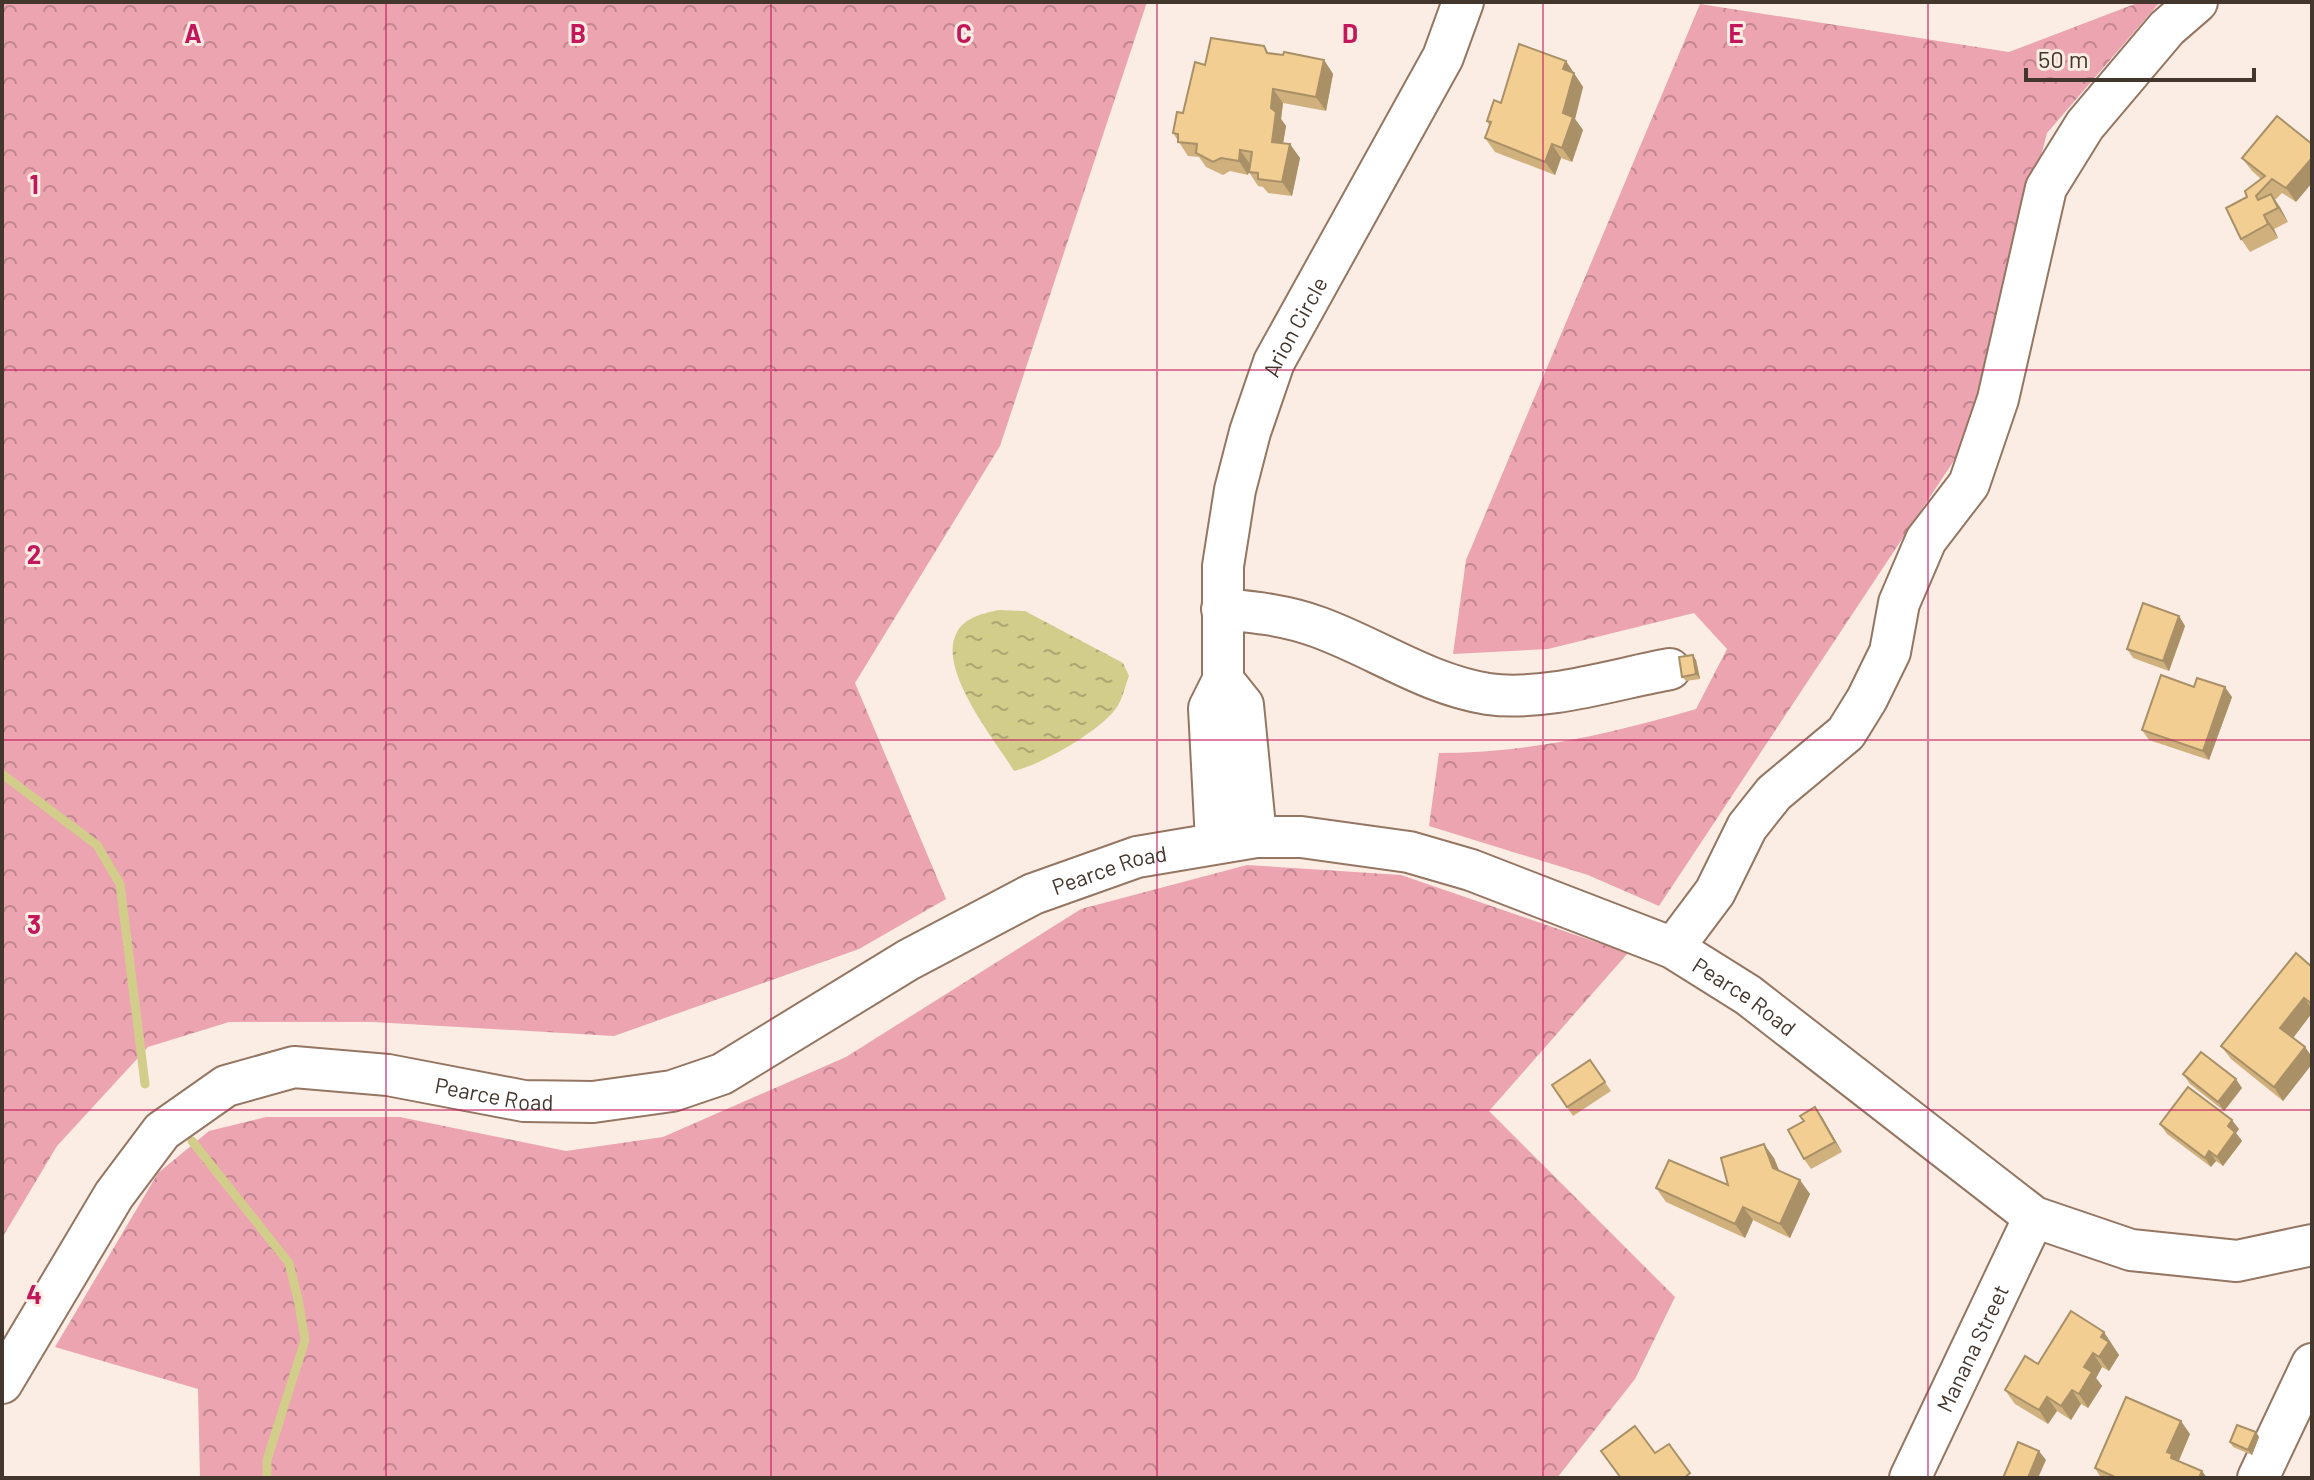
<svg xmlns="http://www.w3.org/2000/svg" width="2314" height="1480" font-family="Barlow,sans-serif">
	<defs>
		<pattern id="forest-crowns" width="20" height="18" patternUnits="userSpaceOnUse" patternTransform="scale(2)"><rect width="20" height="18" fill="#eca4b0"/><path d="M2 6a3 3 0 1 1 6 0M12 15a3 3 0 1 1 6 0" fill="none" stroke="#c18690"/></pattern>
		<pattern id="water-ripples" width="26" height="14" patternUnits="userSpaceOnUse" patternTransform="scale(2)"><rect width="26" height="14" fill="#d2cd8b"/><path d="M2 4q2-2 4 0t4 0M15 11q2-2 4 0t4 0" fill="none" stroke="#aca772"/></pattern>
	</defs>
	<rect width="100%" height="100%" fill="#fbede4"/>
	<!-- forest -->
	<g fill="url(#forest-crowns)">
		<polygon points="2,2 1147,2 1000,446 855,683 946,899 859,949 614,1036 373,1022 229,1022 148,1047 57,1146 2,1238"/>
		<path d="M2140,2H2160L2047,133L1967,441L1659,906L1588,875L1429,826L1439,753C1528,753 1610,734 1696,709L1727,649L1694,613L1548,649L1453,654L1466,560L1700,4L2009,52Z"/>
		<polygon points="1247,865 1401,875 1628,953 1489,1111 1675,1297 1635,1379 1557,1478 200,1478 198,1389 55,1347 158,1173 209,1131 266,1117 400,1117 566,1151 663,1137 846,1057 1081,909"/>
	</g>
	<!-- water -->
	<path fill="url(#water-ripples)" d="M999,610L1025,611L1123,663L1129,676C1125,686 1123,698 1117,707C1102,730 1041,765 1014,771C995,740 936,669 957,632C965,617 985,613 999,610Z"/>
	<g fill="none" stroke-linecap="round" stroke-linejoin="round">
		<!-- stream -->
		<g stroke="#d2cd8b" stroke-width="9">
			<polyline points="2,774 97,845 120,884 145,1084"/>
			<polyline points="192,1141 289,1263 298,1299 305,1340 267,1460 267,1478"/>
		</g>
		<defs>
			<g id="minor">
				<path d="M1222,609C1254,612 1286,615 1318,627C1376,648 1426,684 1488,694C1544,702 1615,679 1670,669"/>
				<polyline points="1223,680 1243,705 1256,837"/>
				<path id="s1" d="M1216,841L1209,708L1223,680V566L1235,490L1250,432L1274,362L1443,57L1463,2"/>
				<polyline points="1673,948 1715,892 1747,827 1774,793 1846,733 1867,699 1890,652 1899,603 1926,540 1969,484 1998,399 2046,188 2085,125 2167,28 2197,2"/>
				<path id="s2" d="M2,1383L114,1195L162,1131L226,1086L294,1067L388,1075L524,1101L593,1102L672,1091L722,1074L908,960L1033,894L1137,857L1256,837H1301L1409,852L1471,870L1673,948L1748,995L2034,1217L2131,1250L2237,1261L2312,1245"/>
				<path id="s3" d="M1910,1478L2034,1217"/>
				<polyline points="2258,1478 2312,1364"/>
			</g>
		</defs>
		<!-- minor casing -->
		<use href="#minor" stroke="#947662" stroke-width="44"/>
		<!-- minor -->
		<use href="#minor" stroke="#fff" stroke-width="40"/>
	</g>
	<!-- wall -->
	<g fill="#d0b17e">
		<polygon points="1264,46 1268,53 1324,60 1333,74 1326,111 1283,103 1281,119 1286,126 1283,143 1300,158 1292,196 1268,193 1263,187 1258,186 1249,172 1250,164 1248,175 1230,171 1223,175 1206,167 1199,157 1188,156 1173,133 1205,65"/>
		<polygon points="1566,61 1583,87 1575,119 1583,130 1572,162 1561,158 1555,175 1495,152 1485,138 1489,125 1487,121 1501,103"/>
		<polygon points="2277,116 2296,202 2282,193 2275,200 2288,222 2274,229 2278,238 2250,252 2241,239 2247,197 2261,179 2252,171 2242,158"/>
		<polygon points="2179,616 2185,626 2169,671 2133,658 2127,649"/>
		<polygon points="1696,660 1700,679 1686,681 1682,677"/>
		<polygon points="2194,687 2232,697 2209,760 2149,740 2142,730"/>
		<polygon points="2312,967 2312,1013 2293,1038 2305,1047 2312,1057 2312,1064 2283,1101 2231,1059 2221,1046"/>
		<polygon points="1590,1060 1611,1091 1573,1116 1552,1085"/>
		<polygon points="2183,1074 2242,1088 2224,1111 2190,1084"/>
		<polygon points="1822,1117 1842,1152 1811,1169 1804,1159"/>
		<polygon points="2160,1124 2239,1129 2236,1133 2242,1141 2223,1166 2216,1161 2211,1167 2167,1134"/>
		<polygon points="1774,1158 1779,1170 1810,1194 1790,1238 1753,1220 1745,1238 1666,1202 1656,1188 1728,1185"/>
		<polygon points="2113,1346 2113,1347 2119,1355 2109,1371 2102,1367 2096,1378 2102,1386 2088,1408 2081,1404 2071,1420 2057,1411 2048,1424 2015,1404 2005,1390 2038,1364"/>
		<polygon points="2256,1432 2259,1437 2252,1455 2233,1447 2230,1442"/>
		<polygon points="2190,1434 2179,1461 2202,1471 2207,1478 2101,1478 2095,1468"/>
	</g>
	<!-- shaded-wall -->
	<g fill="#a99067">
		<polygon points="1324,60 1333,74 1326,111 1316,97"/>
		<polygon points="1566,61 1583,87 1575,119 1583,130 1572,162 1562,148 1563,69"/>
		<polygon points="1273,89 1283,103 1281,119 1286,126 1281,156 1272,142 1271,108"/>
		<polygon points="1290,144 1300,158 1292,196 1282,182"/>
		<polygon points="1552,144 1561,158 1555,175 1545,162"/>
		<polygon points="1240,150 1250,164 1248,175 1239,161"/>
		<polygon points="2312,158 2312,183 2296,202 2286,188"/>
		<polygon points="2271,194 2280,207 2288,222 2278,208"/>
		<polygon points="2264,215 2274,229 2278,238 2268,224"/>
		<polygon points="2179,616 2185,626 2169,671 2163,661"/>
		<polygon points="1693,655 1696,660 1700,679 1696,674"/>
		<polygon points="2225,687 2232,697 2209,760 2203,751"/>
		<polygon points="2304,998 2312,1009 2312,1013 2290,1042 2280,1028"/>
		<polygon points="2305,1047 2312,1057 2312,1064 2283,1101 2274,1087"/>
		<polygon points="2236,1079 2242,1088 2224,1111 2218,1102"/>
		<polygon points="1815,1107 1822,1117 1842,1152 1835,1142"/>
		<polygon points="2232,1120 2239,1129 2236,1133 2242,1141 2223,1166 2217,1157 2228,1126"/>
		<polygon points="1764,1144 1774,1158 1783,1181 1773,1168"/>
		<polygon points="2209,1151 2216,1161 2211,1167 2205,1158"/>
		<polygon points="1800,1180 1810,1194 1790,1238 1780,1224"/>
		<polygon points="1743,1207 1753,1220 1745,1238 1735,1224"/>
		<polygon points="2104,1332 2119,1355 2109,1371 2099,1357 2101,1337"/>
		<polygon points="2093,1353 2102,1367 2096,1378 2102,1386 2088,1408 2079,1394 2084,1367"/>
		<polygon points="2072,1390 2081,1404 2071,1420 2061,1406"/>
		<polygon points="2047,1397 2057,1411 2048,1424 2039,1410"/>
		<polygon points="2181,1421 2190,1434 2178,1462 2181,1471 2167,1452"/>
		<polygon points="2256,1432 2259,1437 2252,1455 2248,1450"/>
		<polygon points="2039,1451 2046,1460 2038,1478 2028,1478"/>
		<polygon points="2202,1471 2207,1478 2199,1478"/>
	</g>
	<!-- building -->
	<g fill="#f2ce93" stroke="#a99067" stroke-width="2">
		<polygon points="1211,38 1264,46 1267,53 1283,55 1284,52 1324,60 1316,97 1273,89 1271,108 1276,112 1272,142 1290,144 1282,182 1258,179 1258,173 1249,172 1252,152 1240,150 1239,161 1221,158 1213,162 1196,153 1197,144 1178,142 1178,134 1173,133 1177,112 1183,113 1195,62 1205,65"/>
		<polygon points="1519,44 1566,61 1563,69 1574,73 1563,113 1573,117 1562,148 1552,144 1545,162 1485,138 1491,122 1487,121 1494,100 1501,103"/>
		<polygon points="2277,116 2312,144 2312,158 2286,188 2272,179 2256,196 2258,200 2271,194 2278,208 2264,215 2268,224 2241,239 2226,208 2247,197 2245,191 2265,176 2242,158"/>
		<polygon points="2143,603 2179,616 2163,661 2127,649"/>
		<polygon points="1693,655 1696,674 1682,677 1679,657"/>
		<polygon points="2161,675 2194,687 2197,678 2225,687 2203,751 2142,730"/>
		<polygon points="2296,953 2312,967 2312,1004 2304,998 2280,1028 2305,1047 2274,1087 2221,1046"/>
		<polygon points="2201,1052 2236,1079 2218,1102 2183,1074"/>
		<polygon points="1590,1060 1605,1082 1567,1107 1552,1085"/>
		<polygon points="2188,1087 2232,1120 2228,1126 2235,1132 2217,1157 2209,1151 2205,1158 2160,1124"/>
		<polygon points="1815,1107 1835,1142 1804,1159 1788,1130 1804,1121 1800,1116"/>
		<polygon points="1764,1144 1773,1168 1800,1180 1780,1224 1743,1207 1735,1224 1656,1188 1669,1160 1728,1185 1721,1158"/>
		<polygon points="2071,1311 2104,1332 2101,1337 2109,1342 2099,1357 2093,1353 2084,1367 2092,1372 2079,1394 2072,1390 2061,1406 2047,1397 2039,1410 2005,1390 2025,1356 2038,1364"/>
		<polygon points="2126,1397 2181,1421 2167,1452 2172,1454 2171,1458 2202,1471 2199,1478 2117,1478 2095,1468"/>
		<polygon points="2237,1425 2256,1432 2248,1450 2230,1442"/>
		<polygon points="1635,1426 1655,1453 1669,1444 1690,1473 1684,1478 1621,1478 1601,1451"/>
		<polygon points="2018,1442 2039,1451 2028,1478 2003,1478"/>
	</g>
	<!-- grid -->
	<path fill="none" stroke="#c2185b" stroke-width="2" stroke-opacity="0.55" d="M386,2V1478M771,2V1478M1157,2V1478M1543,2V1478M1928,2V1478M2,370H2312M2,740H2312M2,1110H2312"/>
	<g text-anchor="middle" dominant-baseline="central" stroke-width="6" stroke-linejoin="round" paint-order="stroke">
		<!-- street labels -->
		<g font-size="22" fill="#43362d" stroke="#fbede4">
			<text stroke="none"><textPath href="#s1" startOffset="530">Arion Circle</textPath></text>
			<text stroke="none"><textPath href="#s2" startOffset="1322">Pearce Road</textPath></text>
			<text stroke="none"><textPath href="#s2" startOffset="1994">Pearce Road</textPath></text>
			<text stroke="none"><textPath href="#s2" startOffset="650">Pearce Road</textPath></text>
			<text stroke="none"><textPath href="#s3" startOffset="144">Manana Street</textPath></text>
		</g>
	</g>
	<g font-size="26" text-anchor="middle" font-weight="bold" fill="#c2185b" stroke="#fbede4" stroke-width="6" stroke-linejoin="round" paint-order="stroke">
		<text x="193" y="43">A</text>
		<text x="578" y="43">B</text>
		<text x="964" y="43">C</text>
		<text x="1350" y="43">D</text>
		<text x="1736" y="43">E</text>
		<text x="34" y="194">1</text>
		<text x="34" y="564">2</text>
		<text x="34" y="934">3</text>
		<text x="34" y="1304">4</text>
	</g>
	<!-- border -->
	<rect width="2314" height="1480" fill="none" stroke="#43362d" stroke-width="8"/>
	<!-- scale -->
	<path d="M2026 68v12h228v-12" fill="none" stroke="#43362d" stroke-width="4"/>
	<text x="2038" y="68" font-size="24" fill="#43362d" stroke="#fbede4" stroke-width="6" paint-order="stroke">50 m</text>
</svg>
